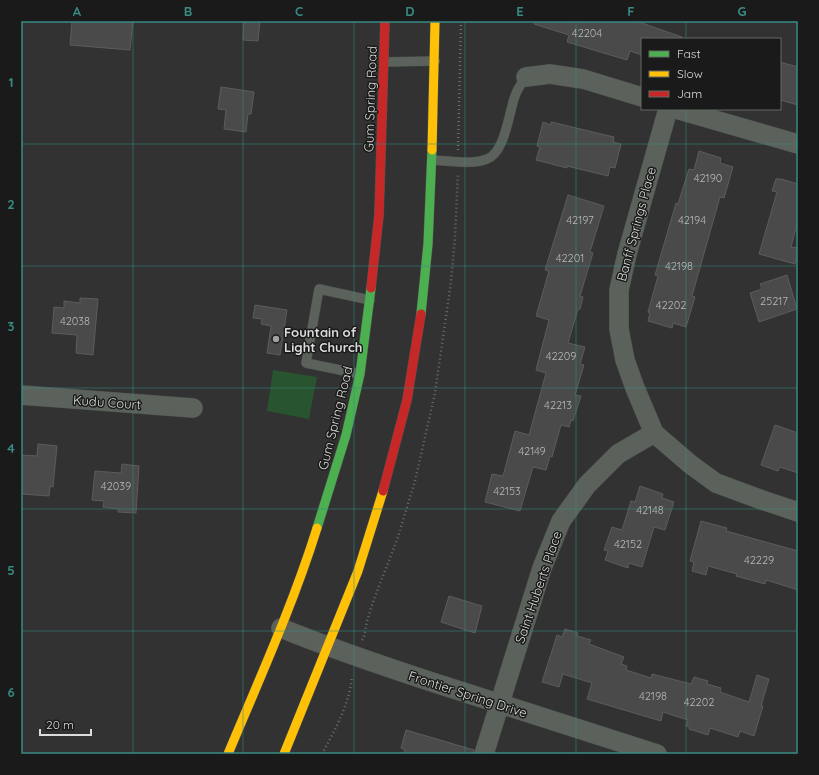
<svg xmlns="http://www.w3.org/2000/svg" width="819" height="775" font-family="Quicksand,sans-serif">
	<rect width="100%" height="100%" fill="#313231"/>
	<!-- green -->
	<polygon fill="#28542f" points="273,370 317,377 309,419 267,411"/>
	<!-- building -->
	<g fill="#494a49" stroke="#5b5c5b">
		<polygon points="72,21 133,21 130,50 70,45"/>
		<polygon points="244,21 260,21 258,41 243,40"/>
		<polygon points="534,21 636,21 682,37 682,39 642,39 642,55 630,51 627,60 567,42 569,35 534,24"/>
		<polygon points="780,62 798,67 798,105 780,100"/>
		<polygon points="221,87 254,92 251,114 248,114 246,132 224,129 226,110 218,109"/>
		<polygon points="543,122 551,125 551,122 614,137 613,142 621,144 615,168 610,167 608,176 567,166 567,168 536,160 540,147 537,146"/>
		<polygon points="699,151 721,158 720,163 733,167 724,198 720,197 692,296 695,297 686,327 673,323 672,328 648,321 650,313 648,312 658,276 655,275 676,203 678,204 689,169 694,170"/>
		<polygon points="776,179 781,179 798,184 798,220 791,247 798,248 795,264 759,254 777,192 772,191"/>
		<polygon points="568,195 604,206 590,252 593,253 580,296 583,297 580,309 578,309 568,343 585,347 580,364 584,365 575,395 581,396 573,421 571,420 569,427 561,425 552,457 550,456 546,470 533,467 520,511 485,502 492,474 503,476 515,431 529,435 546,373 536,370 549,320 536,316 549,271 545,270"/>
		<polygon points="787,275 797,309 759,322 750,293 762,289 760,284"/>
		<polygon points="80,298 98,299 93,355 76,353 77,335 52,333 54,307 64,308 64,301 80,303"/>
		<polygon points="255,305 287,310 280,355 267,353 271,326 261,324 262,319 253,318"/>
		<polygon points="775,425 798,433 798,473 780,467 778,471 761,465"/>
		<polygon points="38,444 57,446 53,487 50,486 49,496 21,494 21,455 37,456"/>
		<polygon points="122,464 139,466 136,513 118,512 119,509 103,507 104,501 92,500 95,471 121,473"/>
		<polygon points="640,486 663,494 662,498 674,502 665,530 654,527 642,567 629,563 628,568 605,560 608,551 604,550 612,527 622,530 631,501 635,502"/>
		<polygon points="701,521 727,528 726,531 798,551 798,590 766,580 765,584 736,576 737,574 708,566 706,575 692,571 694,562 690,561"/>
		<polygon points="449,596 482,606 475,633 441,622"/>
		<polygon points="565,629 578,633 577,636 591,640 589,644 624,657 621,664 627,666 626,670 651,678 652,674 691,684 694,677 708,681 707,684 721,688 720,692 749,702 757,675 769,679 761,706 763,706 754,736 740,731 738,737 710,728 708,735 689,729 690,727 686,726 688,720 663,712 661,721 587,699 592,683 563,674 559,687 542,682 557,635 562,637"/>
		<polygon points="406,730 474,750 473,754 403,754 405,750 401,748"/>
	</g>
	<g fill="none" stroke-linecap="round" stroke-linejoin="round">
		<defs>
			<g id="lane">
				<polyline points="384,62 435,61"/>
				<path d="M432,160C448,161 472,165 487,159C505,153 509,112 515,96C517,89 522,83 526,77"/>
				<polyline points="360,374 306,363 319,289 370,300"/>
			</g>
			<g id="street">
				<polyline points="526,77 550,74 583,79 642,97"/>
				<polyline points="668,109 627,254 619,290 619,329 625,360 635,388 654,433 690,464 716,483 762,500 798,512"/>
				<polyline points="676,109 798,144"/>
				<polyline points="21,395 193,408"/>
				<path d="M281,628C332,649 383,666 435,683C509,707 583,731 657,754"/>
				<polyline points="484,754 542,568 561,521 587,485 618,454 654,433"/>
			</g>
			<g id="fast">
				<polyline points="421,314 428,244 432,150"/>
				<polyline points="317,528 346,435 360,374 371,288"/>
			</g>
			<g id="slow">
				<polyline points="432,150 435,21"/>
				<path d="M228,754C259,680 293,605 317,528"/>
				<polyline points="284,754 358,571 383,491"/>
			</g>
			<g id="jam">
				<polyline points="371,288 379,215 385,21"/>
				<polyline points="383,491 407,400 421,314"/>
			</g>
		</defs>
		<!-- lane casing -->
		<use href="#lane" stroke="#505150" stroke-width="10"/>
		<!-- street casing -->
		<use href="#street" stroke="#505150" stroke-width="20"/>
		<!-- fast casing -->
		<use href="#fast" stroke="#505150" stroke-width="10"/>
		<!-- slow casing -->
		<use href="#slow" stroke="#505150" stroke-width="10"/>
		<!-- jam casing -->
		<use href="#jam" stroke="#505150" stroke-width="10"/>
		<!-- path -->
		<g stroke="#696e69" stroke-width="2.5" stroke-dasharray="1 3" stroke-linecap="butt">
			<polyline points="458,150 461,21"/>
			<polyline points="362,640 364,637 367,621 374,599 397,540 415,481 435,393 451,282 455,237 458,173"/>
			<path d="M322,754C335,730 350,703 352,676"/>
		</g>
		<!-- lane -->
		<use href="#lane" stroke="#5b625b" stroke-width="9"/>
		<!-- street -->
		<use href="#street" stroke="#5b625b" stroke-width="19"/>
		<!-- fast -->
		<use href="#fast" stroke="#4caf50" stroke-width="9"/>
		<!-- slow -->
		<use href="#slow" stroke="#ffc107" stroke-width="9"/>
		<!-- jam -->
		<use href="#jam" stroke="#c62828" stroke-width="9"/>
	</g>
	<!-- grid -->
	<path fill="none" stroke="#388b84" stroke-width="1" stroke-opacity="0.55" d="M133,21V754M243,21V754M354,21V754M465,21V754M576,21V754M686,21V39M686,109V754M21,144H798M21,266H798M21,388H798M21,509H798M21,631H798"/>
	<!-- markers -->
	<circle fill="#a0a1a0" stroke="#191a19" stroke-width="1.5" cx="276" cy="339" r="4"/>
	<g text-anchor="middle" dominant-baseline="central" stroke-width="3" stroke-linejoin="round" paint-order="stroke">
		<!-- number labels -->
		<g font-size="11" fill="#b6b8b6">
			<text x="587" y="33">42204</text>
			<text x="708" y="178">42190</text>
			<text x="580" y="220">42197</text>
			<text x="692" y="220">42194</text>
			<text x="570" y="258">42201</text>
			<text x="679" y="266">42198</text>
			<text x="774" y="301">25217</text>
			<text x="671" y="305">42202</text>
			<text x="75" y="321">42038</text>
			<text x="561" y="356">42209</text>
			<text x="558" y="405">42213</text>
			<text x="532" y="451">42149</text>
			<text x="116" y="486">42039</text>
			<text x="507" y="491">42153</text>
			<text x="650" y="510">42148</text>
			<text x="628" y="544">42152</text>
			<text x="759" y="560">42229</text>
			<text x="653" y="696">42198</text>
			<text x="699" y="702">42202</text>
		</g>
		<!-- street labels -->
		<g font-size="13" fill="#dbdddb" stroke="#191a19">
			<text transform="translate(370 99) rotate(-88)">Gum Spring Road</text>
			<text transform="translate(636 224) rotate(-75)">Banff Springs Place</text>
			<text transform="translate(107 402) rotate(4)">Kudu Court</text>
			<text transform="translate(335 418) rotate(-76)">Gum Spring Road</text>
			<text transform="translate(538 587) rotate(-71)">Saint Huberts Place</text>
			<text transform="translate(468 694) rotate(18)">Frontier Spring Drive</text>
		</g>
		<!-- poi labels -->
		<g font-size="13" font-weight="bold" fill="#dbdddb" stroke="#191a19" text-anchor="start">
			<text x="284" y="332">Fountain of<tspan x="284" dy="15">Light Church</tspan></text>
		</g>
	</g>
	<!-- border -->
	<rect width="819" height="775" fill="none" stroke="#191a19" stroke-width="44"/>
	<!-- legend -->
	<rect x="641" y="38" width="140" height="72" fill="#191a19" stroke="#676867"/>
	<rect x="649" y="51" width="20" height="6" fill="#4caf50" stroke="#676867"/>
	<text x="677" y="58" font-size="12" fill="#dbdddb">Fast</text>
	<rect x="649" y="71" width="20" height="6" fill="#ffc107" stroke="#676867"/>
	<text x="677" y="78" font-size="12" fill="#dbdddb">Slow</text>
	<rect x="649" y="91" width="20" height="6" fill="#c62828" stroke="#676867"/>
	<text x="677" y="98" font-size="12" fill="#dbdddb">Jam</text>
	<!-- scale -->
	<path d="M40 729v6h51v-6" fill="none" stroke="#dbdddb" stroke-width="2"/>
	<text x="46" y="729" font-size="12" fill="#dbdddb" stroke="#191a19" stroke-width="3" paint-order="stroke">20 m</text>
	<rect x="22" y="22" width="775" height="731" fill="none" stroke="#388b84" stroke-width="1.5"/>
	<g font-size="13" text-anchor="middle" font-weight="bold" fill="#388b84">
		<text x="77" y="16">A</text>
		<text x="188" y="16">B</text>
		<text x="299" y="16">C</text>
		<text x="410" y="16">D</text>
		<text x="520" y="16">E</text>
		<text x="631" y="16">F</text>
		<text x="742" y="16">G</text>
		<text x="11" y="87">1</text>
		<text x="11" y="209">2</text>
		<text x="11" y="331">3</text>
		<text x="11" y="453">4</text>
		<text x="11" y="575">5</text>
		<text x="11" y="697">6</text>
	</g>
</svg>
